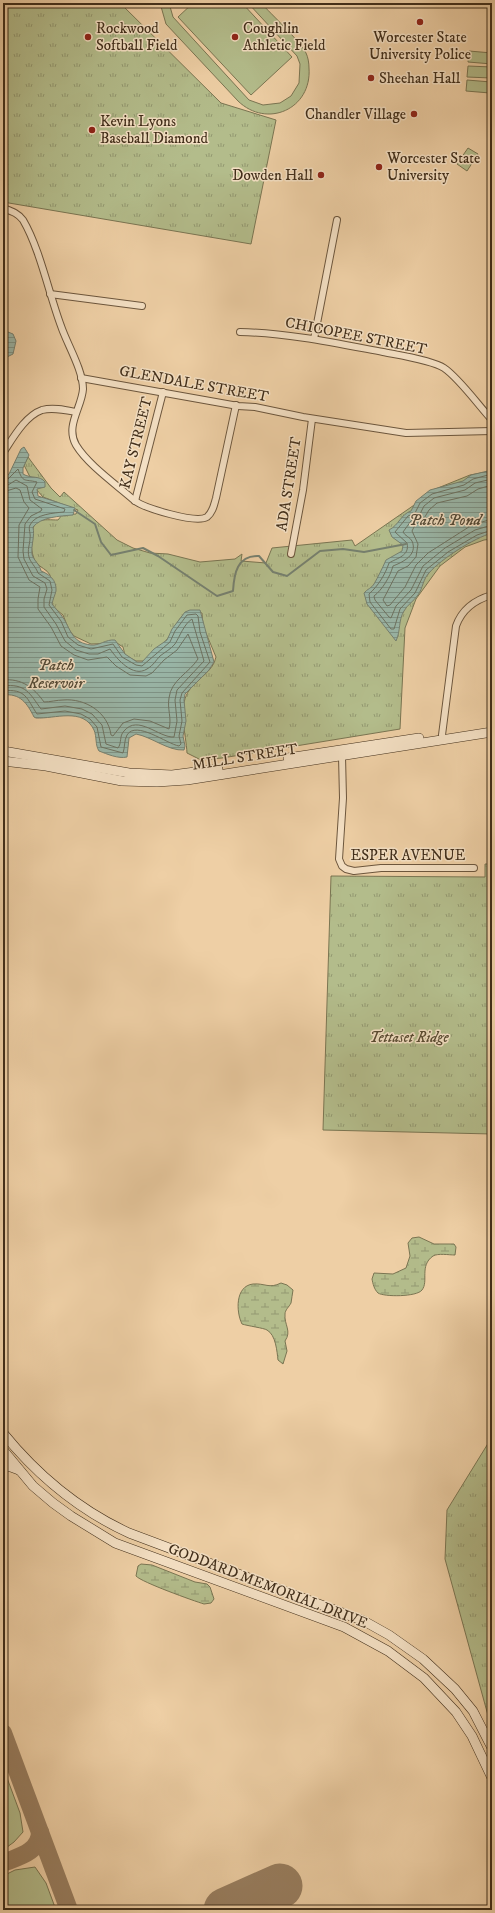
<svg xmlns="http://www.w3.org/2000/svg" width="495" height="1913" font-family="'IM FELL DW Pica',serif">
	<defs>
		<pattern id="wetland-marsh" width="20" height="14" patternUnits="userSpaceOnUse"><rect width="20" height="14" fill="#b3bc8b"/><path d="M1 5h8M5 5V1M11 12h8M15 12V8" fill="none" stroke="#939971"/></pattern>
		<pattern id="park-tufts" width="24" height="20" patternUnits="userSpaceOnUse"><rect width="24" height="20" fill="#b3bc8b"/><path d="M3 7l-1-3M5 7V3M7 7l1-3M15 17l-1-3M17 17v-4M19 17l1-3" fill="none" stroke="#939971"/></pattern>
		<pattern id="water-rules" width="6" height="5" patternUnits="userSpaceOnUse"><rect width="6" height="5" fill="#99b6a8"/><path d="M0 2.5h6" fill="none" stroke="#7e9488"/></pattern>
	</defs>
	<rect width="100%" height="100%" fill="#eecfa5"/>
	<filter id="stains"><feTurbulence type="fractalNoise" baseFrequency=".005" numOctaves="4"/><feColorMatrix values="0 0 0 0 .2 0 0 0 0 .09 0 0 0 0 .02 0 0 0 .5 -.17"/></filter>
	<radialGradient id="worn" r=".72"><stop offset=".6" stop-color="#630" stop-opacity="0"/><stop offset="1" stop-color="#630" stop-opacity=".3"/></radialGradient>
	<!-- grass -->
	<g fill="#b3bc8b" stroke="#7a7552">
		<path d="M160,3H169L173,17L249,100L263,105L280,103L291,96L299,83L300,64L297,56L248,3H261C271,14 300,41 306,53C308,57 309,63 309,68C312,109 267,129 238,101L166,24Z"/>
		<polygon points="193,3 242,3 292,57 251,95 178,17"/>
		<polygon points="469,51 492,53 492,64 468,62"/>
		<polygon points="468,66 492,67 491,78 467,77"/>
		<polygon points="467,80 491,82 490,93 466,91"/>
		<polygon points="468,148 478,154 467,171 457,164"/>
		<polygon points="3,1767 20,1813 23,1832 14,1842 3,1850"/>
		<polygon points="35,1867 46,1883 56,1910 3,1910 3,1876 15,1870"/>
	</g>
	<!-- wetland -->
	<g fill="url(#wetland-marsh)" stroke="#7a7552">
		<path d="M419,1237L434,1244H454L456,1247L455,1255C449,1255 438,1253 433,1256C419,1266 429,1281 422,1290C417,1297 384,1297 378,1293C374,1289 373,1284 372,1279L374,1273L393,1274L406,1268L410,1256L408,1243L412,1238Z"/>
		<path d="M281,1283L287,1285L293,1290C292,1294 292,1299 291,1303C289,1307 285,1310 285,1314C284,1325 292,1331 285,1341L287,1351L283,1364L278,1360C277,1352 276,1335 267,1330C264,1328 248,1326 242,1324C236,1312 235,1286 253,1284C265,1283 269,1289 281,1283Z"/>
		<path d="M141,1564L152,1565L195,1582L207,1584L210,1587L214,1599L211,1603L204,1604C194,1601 141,1582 136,1576L138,1566Z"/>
	</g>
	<!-- park -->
	<g fill="url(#park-tufts)" stroke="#7a7552">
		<polygon points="3,3 120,3 221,103 276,120 251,244 3,202"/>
		<path d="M28,457L51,488L60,497L64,492L117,540L133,548L150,553L168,554L200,562L235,559L242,554L241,561L266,563L272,548L352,540L355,546L433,492V490L470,475L492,471V539L484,540L465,547L440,566L416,599L405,628L400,729L222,758L201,760L187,753C186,734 178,709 188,692C196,678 213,673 216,657L203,626L202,613C180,606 178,625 168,638C162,646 153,654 146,661H136L125,655L123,647L117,643L91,644L74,636L69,630L63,615L52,606L50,575C47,569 40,568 36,562C30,555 28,525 39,521C43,519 52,520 58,520L62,515L76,514L78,510L43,497L36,489L24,465Z"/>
		<polygon points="485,864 492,864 492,1134 323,1130 331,876 485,877"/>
		<polygon points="492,1437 492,1730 445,1559 447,1510"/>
	</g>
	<!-- water -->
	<g fill="url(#water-rules)" stroke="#76806f">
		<polygon points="3,330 13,334 16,341 13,354 3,359"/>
		<path d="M24,447L29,455L23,468V474C31,479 40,475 45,482V487L37,489L38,496L75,508L73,515C60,516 41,517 33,527C35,536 31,545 32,554C33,560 40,564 41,571C49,574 57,580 56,591C55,595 53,599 52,604C56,609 60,613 64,619C71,631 73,643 91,645C99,646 106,639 115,640L125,654L137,662H142L154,649L167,640L172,629L185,612L190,610H200L214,662L209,670L185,694L184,700L186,721L183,736L185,746L184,750C168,751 152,737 136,734L129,738L127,757C118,759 107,754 99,751C95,745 97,737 94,730C83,707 55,719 36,718L34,717C27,703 20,693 3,695V479L9,474L21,449Z"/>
		<path d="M492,470V533C474,538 441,559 429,573C423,579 423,588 418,595C414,601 407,605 404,611C398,621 401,630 396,641L367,604L364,593C367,589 372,588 374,584C378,577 382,569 386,560L402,551L403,545L392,537L389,530C399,525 401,514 411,511L416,501L430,490L463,481L471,475Z"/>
	</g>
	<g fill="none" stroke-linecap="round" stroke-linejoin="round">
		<!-- shore -->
		<g stroke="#6d7261" stroke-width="1">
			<path d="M492,474L473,479L464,485L432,494L420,503L415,513L408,516L395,532L407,543C410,556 397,558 389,563C385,575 378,586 369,594L370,602L391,629H394L400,609L415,593L426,570L448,552L477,535L492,530"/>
			<path d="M492,479L475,483L465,490L434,498L424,506L419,516L411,521L403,532C405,536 410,537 412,541C418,555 403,562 393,566C390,577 382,590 374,596L375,600L389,617L391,618L396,606L411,590L423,566L445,548L475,530L492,525"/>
			<path d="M3,481L7,480L18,469C23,483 24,479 37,482L32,492L35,499L65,509L64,512C54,513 35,514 30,525C28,529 31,534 30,538C30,544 27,550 29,557C30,562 36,567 38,573L50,581L52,590L49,605L61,621L68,637L78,645L91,649L113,644L122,657L136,665L142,666L170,642L175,631L187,615L196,614L198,616L200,632L210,662L182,693L180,700L182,721L179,736L181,744L179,746C167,744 136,720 127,735C124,740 125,748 123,753L101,747L97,727L90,719L81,714L65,711L37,714C27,699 26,688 3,691"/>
			<polyline points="492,485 478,489 467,496 437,503 429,510 423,520 415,525 412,531 418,544 416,557 408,566 398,571 383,600 387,606 390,605 405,587 416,565 428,553 472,525 492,519"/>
			<path d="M3,486L8,485L16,480L27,486L30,500L42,509L41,511L31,516L25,524L23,551L24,559L33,576L45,583L47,589L44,599V607L56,624L65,641L76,650L89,654H98L110,649C117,659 133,678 147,669C153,666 156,660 160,656C165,652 171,649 175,644C180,636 184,624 192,619L204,661L177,690L175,700L177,721L174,737C159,738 138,714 124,731C119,736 122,743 118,748L106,744L102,725L92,714L82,709L65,706L41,709C30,694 26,683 3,686"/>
			<path d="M3,492L16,488L20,490L24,502L29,508L19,525L18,557L29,580L40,587L38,599V609L51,627L61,646L74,655L88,660L107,657L116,666L130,675L146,676L152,673L164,660L177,650L188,634L198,659C189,673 171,680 169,698C167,709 172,718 169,729L150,721L134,719L123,723L113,736L111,735C108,712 85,698 63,700C57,700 50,702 44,702C34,688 22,678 3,680"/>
		</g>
		<!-- stream -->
		<path stroke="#76806f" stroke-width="2" d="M74,510L95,524L101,542L111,555L143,548L158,556L217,596L233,591C234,574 237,555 259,556L273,572L287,576L320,551L343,549L364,552L406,544"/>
		<!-- taxiway -->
		<g stroke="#987e60" stroke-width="18">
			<polyline points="3,1733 69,1910"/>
			<path d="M3,1863C18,1857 40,1852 40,1832"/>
		</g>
		<!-- runway -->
		<polyline stroke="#987e60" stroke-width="45" points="226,1910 280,1886"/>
		<defs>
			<g id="minor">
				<path d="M3,208C11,211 18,213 23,220C40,249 49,294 61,326C67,344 83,370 83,389C82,407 65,426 76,445C88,465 117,485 135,501C145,508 196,524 207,517C213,512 214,505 216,498L236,405"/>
				<polyline points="50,294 142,306"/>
				<path d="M240,332C288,333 335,343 383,352C398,355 432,360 444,368C459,378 479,406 492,420"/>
				<polyline points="314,339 337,220"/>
				<polyline points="81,378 238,406 255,407 303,417 406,433 492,431"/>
				<path d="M3,453C13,438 25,416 42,410C53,407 66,410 76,412"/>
				<polyline points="135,501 163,392"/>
				<polyline points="291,554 303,490 312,419"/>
				<path d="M442,735L456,626C462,609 474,600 492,595"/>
				<polyline points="342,756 343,798 339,859 342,866 346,869 354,871 381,868 474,868"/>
			</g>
			<g id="secondary">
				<polyline points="3,751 129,773 172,775 218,769"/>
				<polyline points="288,758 419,738"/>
				<polyline points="3,761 46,766 122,781 157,782 187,780 492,732"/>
				<path d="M3,1433C38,1476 79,1510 129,1533L364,1621L389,1635L423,1659L455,1689L473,1711L492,1748"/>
				<polyline points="3,1450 33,1486 53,1503 71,1516 115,1543 344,1627 388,1651 424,1678 456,1712 472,1736 492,1778"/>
				<polyline points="3,1466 11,1467 19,1470"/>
			</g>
		</defs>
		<!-- minor casing -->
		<use href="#minor" stroke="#6c563d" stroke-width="8"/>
		<!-- secondary casing -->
		<use href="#secondary" stroke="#412e1a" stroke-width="10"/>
		<!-- minor -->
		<use href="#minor" stroke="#f4e0c4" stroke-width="6"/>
		<!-- secondary -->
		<use href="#secondary" stroke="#f4e0c4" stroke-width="9"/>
	</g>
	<!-- markers -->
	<g fill="#8f2418" stroke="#f4e0c4" stroke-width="1.5">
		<circle cx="420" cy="22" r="4"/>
		<circle cx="88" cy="37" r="4"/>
		<circle cx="235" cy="37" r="4"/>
		<circle cx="371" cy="78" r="4"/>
		<circle cx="414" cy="114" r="4"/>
		<circle cx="92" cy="130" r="4"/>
		<circle cx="379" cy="167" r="4"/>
		<circle cx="321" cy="175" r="4"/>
	</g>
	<g text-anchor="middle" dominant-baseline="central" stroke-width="3" stroke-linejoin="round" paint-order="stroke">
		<!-- poi labels -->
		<g font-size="15" fill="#412e1a" stroke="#f4e0c4" text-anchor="start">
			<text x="96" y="28">Rockwood<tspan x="96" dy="17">Softball Field</tspan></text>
			<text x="243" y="28">Coughlin<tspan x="243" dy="17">Athletic Field</tspan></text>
			<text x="420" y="37" text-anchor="middle">Worcester State<tspan x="420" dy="17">University Police</tspan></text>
			<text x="379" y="78">Sheehan Hall</text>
			<text x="406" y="114" text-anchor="end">Chandler Village</text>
			<text x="100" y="121">Kevin Lyons<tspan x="100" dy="17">Baseball Diamond</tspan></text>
			<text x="387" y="158">Worcester State<tspan x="387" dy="17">University</tspan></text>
			<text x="313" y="175" text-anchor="end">Dowden Hall</text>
		</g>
		<!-- street labels -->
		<g font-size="15" fill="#412e1a" stroke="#f4e0c4">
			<text transform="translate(356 336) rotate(11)">CHICOPEE STREET</text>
			<text transform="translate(194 384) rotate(10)">GLENDALE STREET</text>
			<text transform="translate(136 443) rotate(-76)">KAY STREET</text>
			<text transform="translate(289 484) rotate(-81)">ADA STREET</text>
			<text transform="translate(245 757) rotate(-9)">MILL STREET</text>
			<text x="408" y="855">ESPER AVENUE</text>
			<text transform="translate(268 1586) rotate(21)">GODDARD MEMORIAL DRIVE</text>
		</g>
		<!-- park labels -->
		<g font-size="15" font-style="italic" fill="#584a31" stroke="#f4e0c4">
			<text x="409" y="1037">Tettaset Ridge</text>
		</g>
		<!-- water labels -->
		<g font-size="16" font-style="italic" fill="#534936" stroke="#f4e0c4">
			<text x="445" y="520">Patch Pond</text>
			<text x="56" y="665">Patch<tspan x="56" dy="18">Reservoir</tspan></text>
		</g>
	</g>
	<!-- margin -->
	<rect width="495" height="1913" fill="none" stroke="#eecfa5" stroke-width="16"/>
	<rect x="4" y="4" width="487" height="1905" fill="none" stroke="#412e1a" stroke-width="2"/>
	<rect x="8" y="8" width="479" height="1897" fill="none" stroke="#412e1a"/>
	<rect width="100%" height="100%" filter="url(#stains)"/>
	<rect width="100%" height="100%" fill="url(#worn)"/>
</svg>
